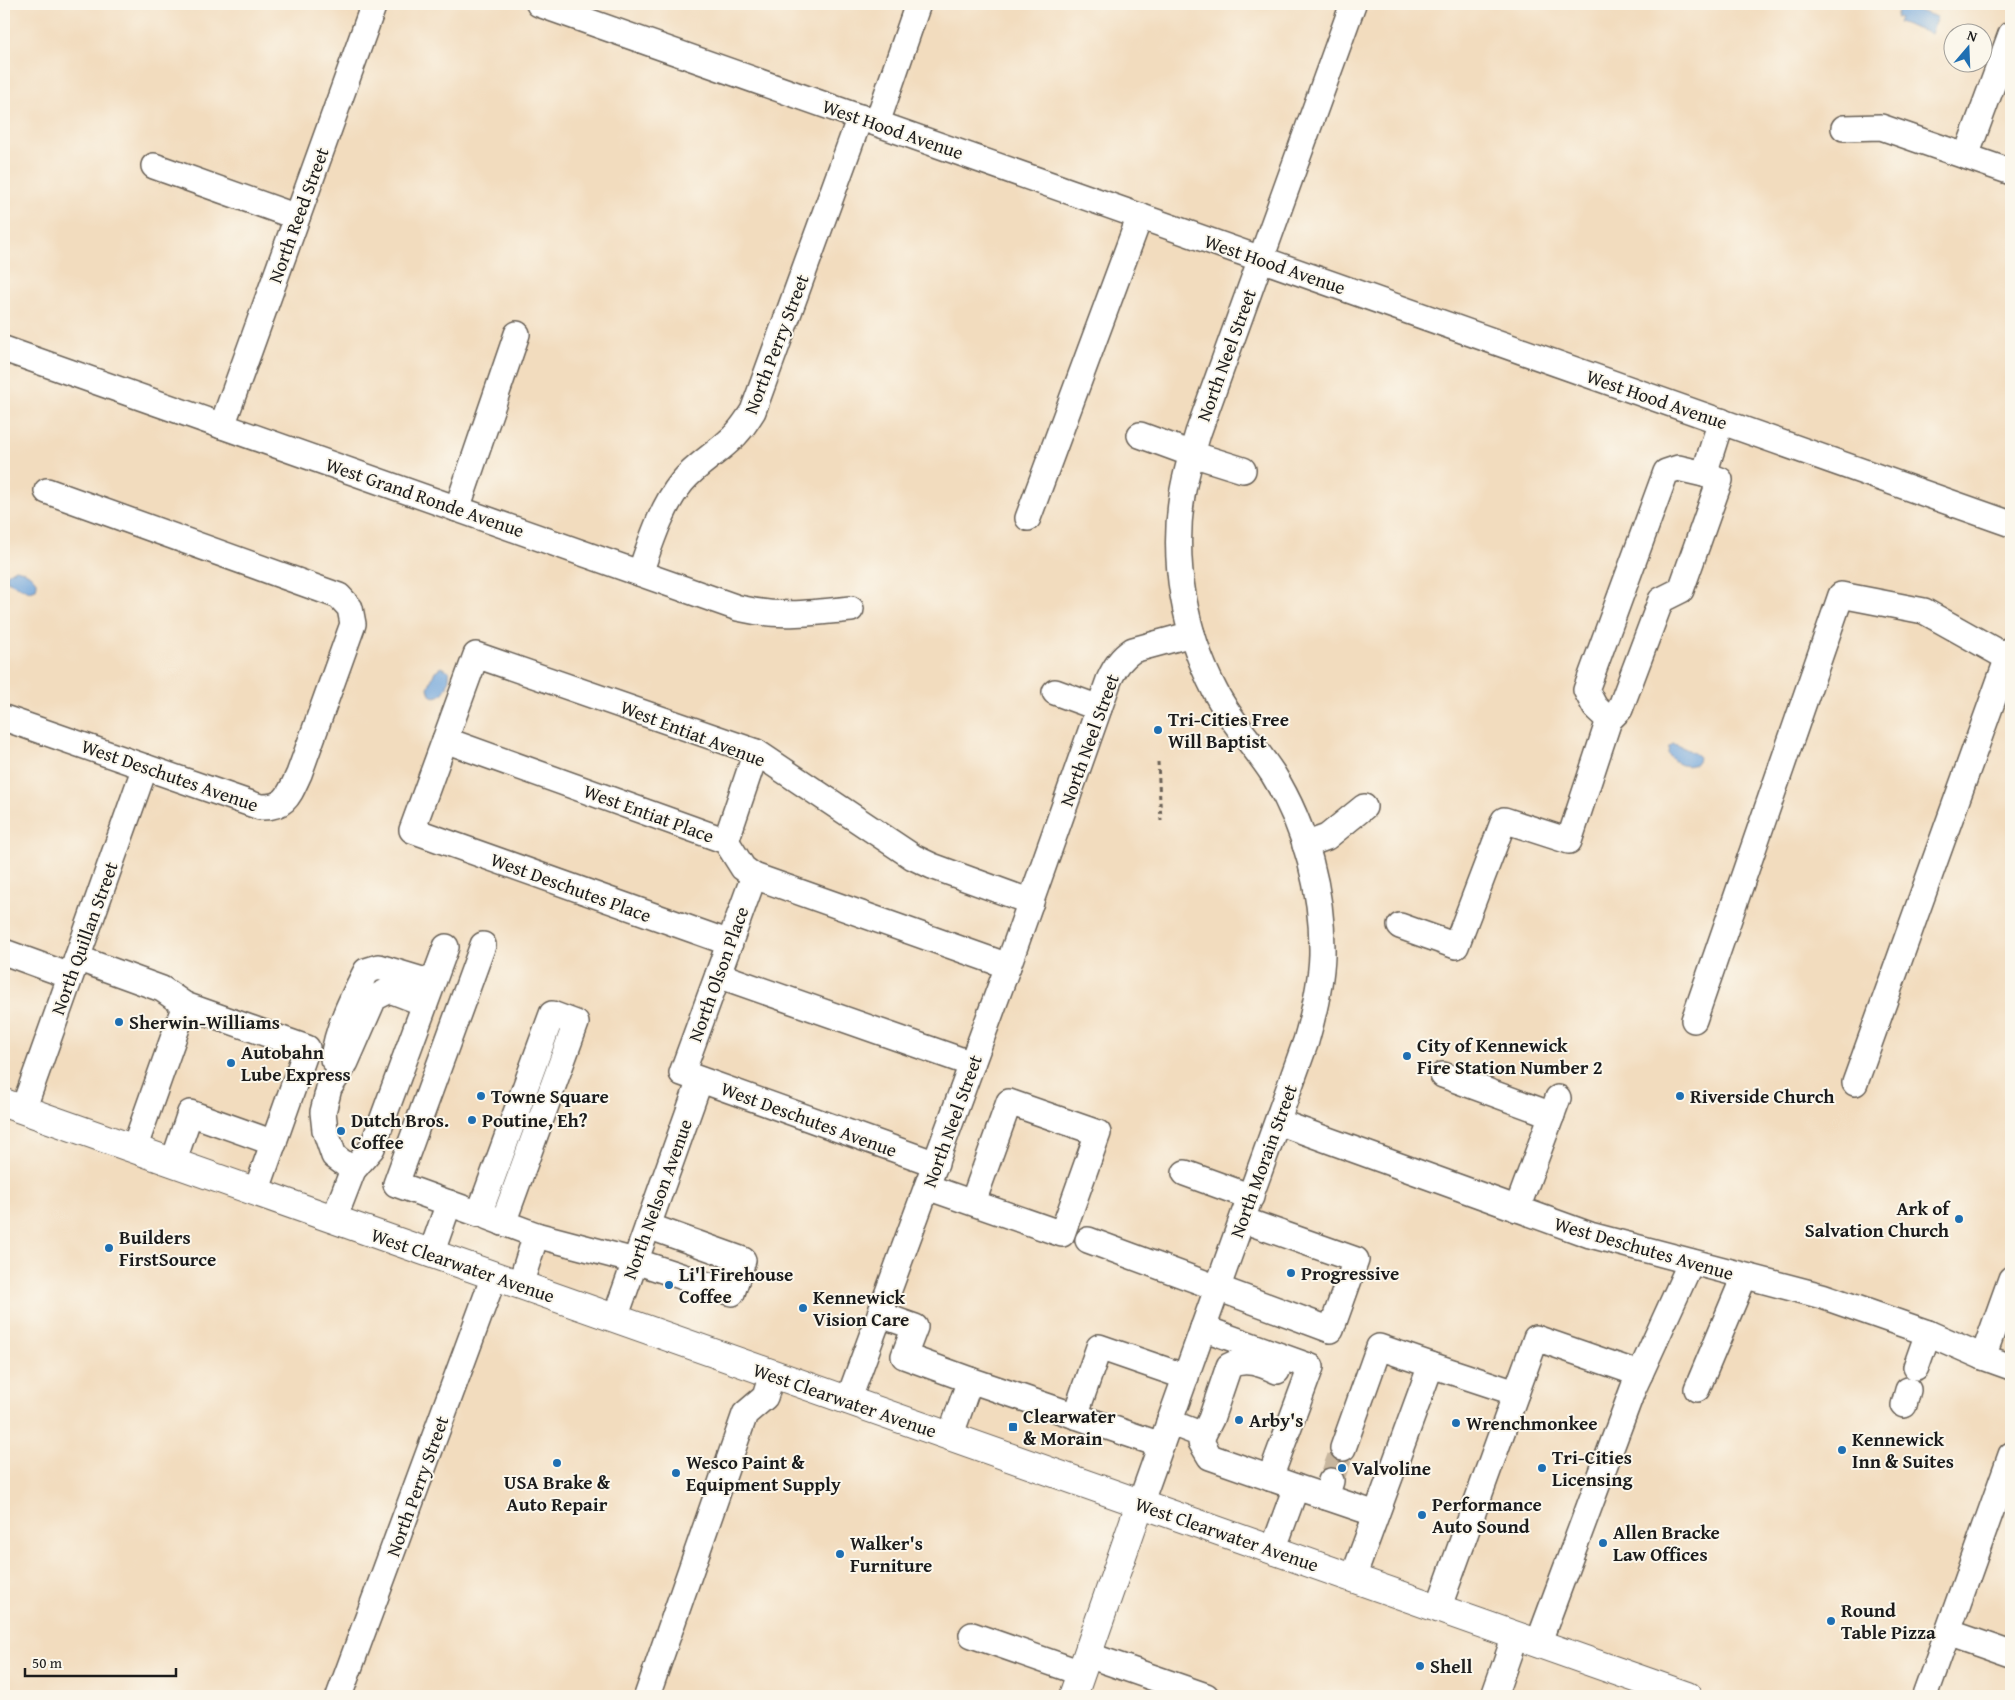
<svg xmlns="http://www.w3.org/2000/svg" width="2015" height="1700" font-family="'Gentium Book Plus',serif">
	<rect width="100%" height="100%" fill="#fbf7ec"/>
	<filter id="ink" filterUnits="userSpaceOnUse"><feTurbulence type="fractalNoise" baseFrequency=".02" numOctaves="2"/><feDisplacementMap in="SourceGraphic" scale="10" xChannelSelector="R" yChannelSelector="G"/><feConvolveMatrix kernelMatrix="1 2 1 2 8 2 1 2 1" color-interpolation-filters="sRGB"/></filter>
	<filter id="wash" filterUnits="userSpaceOnUse"><feTurbulence type="fractalNoise" baseFrequency=".0096" numOctaves="4" result="noise"/><feDisplacementMap in="SourceGraphic" scale="20" xChannelSelector="R" yChannelSelector="G"/><feGaussianBlur stdDeviation="1.12" result="paint"/><feColorMatrix in="noise" values="0 0 0 0 0 0 0 0 0 0 0 0 0 0 0 0 0 1.4 0 .05"/><feComposite in="paint" operator="in"/></filter>
	<g filter="url(#wash)">
		<rect width="100%" height="100%" fill="#f2dcbe"/>
		<!-- water -->
		<g fill="#6da3da" stroke="#44607b">
			<polygon points="1904,6 1937,17 1931,34 1898,22 1900,18 1896,17 1899,8 1903,10"/>
			<path d="M15,569C24,570 33,575 37,584L36,589L29,591L7,581V574Z"/>
			<path d="M442,667L449,671C451,681 443,703 430,695L428,688L435,671Z"/>
			<path d="M1673,744C1677,744 1697,754 1699,757L1698,762C1687,770 1674,764 1668,753L1669,747Z"/>
		</g>
	</g>
	<g filter="url(#ink)">
		<g fill="none" stroke-linecap="round" stroke-linejoin="round">
			<!-- minor-tunnel -->
			<polyline stroke="#c7b69e" stroke-width="25" stroke-dasharray="25 12" stroke-linecap="butt" points="1331,1481 1343,1448"/>
			<defs>
				<g id="minor">
					<polyline points="539,4 2011,524"/>
					<polyline points="877,123 918,4"/>
					<polyline points="1844,128 1881,127 2011,172"/>
					<polyline points="1966,156 2011,34"/>
					<polyline points="154,166 297,217"/>
					<path d="M4,349L738,608C781,618 808,613 851,609"/>
					<polyline points="222,426 374,4"/>
					<polyline points="1140,435 1192,454 1243,470"/>
					<polyline points="457,509 517,334"/>
					<polyline points="1028,518 1140,216"/>
					<path d="M640,573C651,542 661,508 682,482C695,466 714,455 729,441C739,433 746,422 753,411L860,117"/>
					<polyline points="1055,692 1099,708"/>
					<path d="M4,718L260,807C286,808 289,795 299,774L353,624L350,608L339,596L47,491"/>
					<polyline points="1609,720 1595,707 1586,690 1666,472 1678,468 1704,474"/>
					<polyline points="445,740 726,841 743,868 754,876 1008,966"/>
					<polyline points="726,841 756,752"/>
					<polyline points="1305,845 1327,837 1364,807"/>
					<polyline points="754,876 682,1073 936,1164"/>
					<polyline points="1400,926 1456,946 1504,820 1569,841 1609,720 1620,709 1661,600 1681,590 1720,480 1704,474 1721,421"/>
					<polyline points="730,943 412,830 476,655 756,752 913,857 932,866 1031,902"/>
					<polyline points="483,945 396,1184 479,1214 552,1014 576,1023 503,1223"/>
					<polyline points="4,952 70,976"/>
					<polyline points="77,958 162,989 185,1005"/>
					<polyline points="718,975 972,1064"/>
					<polyline points="1694,1020 1841,595 1924,611 2008,658"/>
					<path d="M333,1059C337,1028 352,999 366,971L379,967L432,983"/>
					<polyline points="1443,1075 1552,1115"/>
					<polyline points="1855,1083 2011,649"/>
					<polyline points="23,1110 145,767"/>
					<polyline points="1278,1122 1590,1235 1822,1296 1928,1333 1983,1357 2011,1367"/>
					<polyline points="134,1149 185,1005 307,1048 256,1192"/>
					<polyline points="173,1163 190,1113 274,1143"/>
					<polyline points="353,1170 334,1156 325,1130 323,1112 329,1088 346,1062 374,998 390,990 424,1003"/>
					<polyline points="1185,1173 1251,1197"/>
					<polyline points="927,1187 1062,1234 1098,1133 1009,1102 973,1202"/>
					<polyline points="1517,1209 1558,1098"/>
					<polyline points="488,1217 536,1235 635,1261 732,1293 743,1260 648,1226"/>
					<polyline points="334,1219 353,1170 372,1148 446,947"/>
					<polyline points="1088,1240 1331,1330 1356,1260 1243,1220"/>
					<polyline points="431,1254 449,1203"/>
					<polyline points="520,1285 536,1235"/>
					<polyline points="881,1315 915,1327 904,1356 970,1380"/>
					<polyline points="615,1318 700,1080"/>
					<polyline points="1203,1328 1311,1367 1270,1478"/>
					<polyline points="1983,1357 2011,1279"/>
					<polyline points="1916,1367 1928,1333"/>
					<polyline points="1697,1389 1744,1277"/>
					<path d="M848,1401L1008,966L1109,680C1115,667 1121,658 1133,650L1192,634"/>
					<polyline points="1904,1405 1908,1390"/>
					<polyline points="1075,1416 1099,1347 1186,1377"/>
					<polyline points="1169,1422 1203,1435 1201,1442 1210,1457 1296,1487"/>
					<path d="M1203,1435L1211,1419L1229,1366C1245,1357 1262,1364 1277,1371"/>
					<polyline points="950,1437 970,1380 1161,1445"/>
					<polyline points="1343,1448 1379,1347 1431,1365"/>
					<polyline points="1331,1481 1326,1497 1376,1514"/>
					<path d="M1140,1504L1306,1041C1314,1013 1321,984 1322,955C1323,893 1306,827 1273,774C1255,746 1230,721 1215,691C1184,631 1172,562 1182,496C1185,475 1192,454 1198,433L1353,4"/>
					<polyline points="1273,1550 1296,1487 1326,1497"/>
					<polyline points="1353,1578 1431,1365 1516,1393"/>
					<polyline points="1438,1609 1536,1338 1640,1374"/>
					<polyline points="1948,1632 2011,1654"/>
					<polyline points="972,1635 1081,1673"/>
					<polyline points="1538,1644 1633,1389 1691,1262"/>
					<polyline points="1088,1655 1206,1696"/>
					<polyline points="339,1696 494,1276"/>
					<polyline points="647,1696 745,1414 765,1397 772,1374"/>
					<polyline points="1494,1696 1515,1636"/>
					<polyline points="1925,1696 2011,1455"/>
				</g>
				<g id="major">
					<polyline points="4,1103 1687,1696"/>
					<polyline points="1073,1696 1140,1504"/>
				</g>
			</defs>
			<!-- minor casing -->
			<use href="#minor" stroke="#675f55" stroke-width="28"/>
			<!-- major casing -->
			<use href="#major" stroke="#675f55" stroke-width="30"/>
			<!-- path -->
			<polyline stroke="#675f55" stroke-width="3" stroke-dasharray="4 4" stroke-linecap="butt" points="1158,762 1161,821"/>
			<!-- minor -->
			<use href="#minor" stroke="#fff" stroke-width="25"/>
			<!-- major -->
			<use href="#major" stroke="#fff" stroke-width="28"/>
		</g>
	</g>
	<!-- markers -->
	<g fill="#1f6fb2" stroke="#fbf7ec" stroke-width="2">
		<circle cx="1158" cy="730" r="5"/>
		<circle cx="119" cy="1022" r="5"/>
		<circle cx="1407" cy="1056" r="5"/>
		<circle cx="231" cy="1063" r="5"/>
		<circle cx="481" cy="1096" r="5"/>
		<circle cx="1680" cy="1096" r="5"/>
		<circle cx="472" cy="1120" r="5"/>
		<circle cx="341" cy="1131" r="5"/>
		<circle cx="1959" cy="1219" r="5"/>
		<circle cx="109" cy="1248" r="5"/>
		<circle cx="1291" cy="1273" r="5"/>
		<circle cx="669" cy="1285" r="5"/>
		<circle cx="803" cy="1308" r="5"/>
		<circle cx="1239" cy="1420" r="5"/>
		<circle cx="1456" cy="1423" r="5"/>
		<rect x="1008" y="1422" width="10" height="10" rx="2.5"/>
		<circle cx="1842" cy="1450" r="5"/>
		<circle cx="557" cy="1463" r="5"/>
		<circle cx="1342" cy="1468" r="5"/>
		<circle cx="1542" cy="1468" r="5"/>
		<circle cx="676" cy="1473" r="5"/>
		<circle cx="1422" cy="1515" r="5"/>
		<circle cx="1603" cy="1543" r="5"/>
		<circle cx="840" cy="1554" r="5"/>
		<circle cx="1831" cy="1621" r="5"/>
		<circle cx="1420" cy="1666" r="5"/>
	</g>
	<g text-anchor="middle" dominant-baseline="central" stroke-width="4" stroke-linejoin="round" paint-order="stroke">
		<!-- street labels -->
		<g font-size="19" fill="#1c1c1c" stroke="#fbf7ec">
			<text transform="translate(893 129) rotate(19)">West Hood Avenue</text>
			<text transform="translate(298 215) rotate(-70)">North Reed Street</text>
			<text transform="translate(1275 264) rotate(19)">West Hood Avenue</text>
			<text transform="translate(776 344) rotate(-69)">North Perry Street</text>
			<text transform="translate(1226 355) rotate(-70)">North Neel Street</text>
			<text transform="translate(1657 399) rotate(19)">West Hood Avenue</text>
			<text transform="translate(425 497) rotate(19)">West Grand Ronde Avenue</text>
			<text transform="translate(693 733) rotate(21)">West Entiat Avenue</text>
			<text transform="translate(1089 740) rotate(-70)">North Neel Street</text>
			<text transform="translate(170 775) rotate(19)">West Deschutes Avenue</text>
			<text transform="translate(649 813) rotate(20)">West Entiat Place</text>
			<text transform="translate(571 887) rotate(20)">West Deschutes Place</text>
			<text transform="translate(84 938) rotate(-70)">North Quillan Street</text>
			<text transform="translate(718 974) rotate(-70)">North Olson Place</text>
			<text transform="translate(809 1119) rotate(20)">West Deschutes Avenue</text>
			<text transform="translate(952 1121) rotate(-70)">North Neel Street</text>
			<text transform="translate(1263 1161) rotate(-70)">North Morain Street</text>
			<text transform="translate(657 1199) rotate(-70)">North Nelson Avenue</text>
			<text transform="translate(1644 1248) rotate(16)">West Deschutes Avenue</text>
			<text transform="translate(463 1265) rotate(19)">West Clearwater Avenue</text>
			<text transform="translate(845 1400) rotate(19)">West Clearwater Avenue</text>
			<text transform="translate(417 1486) rotate(-70)">North Perry Street</text>
			<text transform="translate(1227 1534) rotate(19)">West Clearwater Avenue</text>
		</g>
		<!-- poi labels -->
		<g font-size="19" font-weight="bold" fill="#1c1c1c" stroke="#fbf7ec" text-anchor="start">
			<text x="1168" y="719">Tri-Cities Free<tspan x="1168" dy="22">Will Baptist</tspan></text>
			<text x="129" y="1022">Sherwin-Williams</text>
			<text x="1417" y="1045">City of Kennewick<tspan x="1417" dy="22">Fire Station Number 2</tspan></text>
			<text x="241" y="1052">Autobahn<tspan x="241" dy="22">Lube Express</tspan></text>
			<text x="491" y="1096">Towne Square</text>
			<text x="1690" y="1096">Riverside Church</text>
			<text x="351" y="1120">Dutch Bros.<tspan x="351" dy="22">Coffee</tspan></text>
			<text x="482" y="1120">Poutine, Eh?</text>
			<text x="1949" y="1208" text-anchor="end">Ark of<tspan x="1949" dy="22">Salvation Church</tspan></text>
			<text x="119" y="1237">Builders<tspan x="119" dy="22">FirstSource</tspan></text>
			<text x="1301" y="1273">Progressive</text>
			<text x="679" y="1274">Li'l Firehouse<tspan x="679" dy="22">Coffee</tspan></text>
			<text x="813" y="1297">Kennewick<tspan x="813" dy="22">Vision Care</tspan></text>
			<text x="1023" y="1416">Clearwater<tspan x="1023" dy="22">&amp; Morain</tspan></text>
			<text x="1249" y="1420">Arby's</text>
			<text x="1466" y="1423">Wrenchmonkee</text>
			<text x="1852" y="1439">Kennewick<tspan x="1852" dy="22">Inn &amp; Suites</tspan></text>
			<text x="1552" y="1457">Tri-Cities<tspan x="1552" dy="22">Licensing</tspan></text>
			<text x="686" y="1462">Wesco Paint &amp;<tspan x="686" dy="22">Equipment Supply</tspan></text>
			<text x="1352" y="1468">Valvoline</text>
			<text x="557" y="1482" text-anchor="middle">USA Brake &amp;<tspan x="557" dy="22">Auto Repair</tspan></text>
			<text x="1432" y="1504">Performance<tspan x="1432" dy="22">Auto Sound</tspan></text>
			<text x="1613" y="1532">Allen Bracke<tspan x="1613" dy="22">Law Offices</tspan></text>
			<text x="850" y="1543">Walker's<tspan x="850" dy="22">Furniture</tspan></text>
			<text x="1841" y="1610">Round<tspan x="1841" dy="22">Table Pizza</tspan></text>
			<text x="1430" y="1666">Shell</text>
		</g>
	</g>
	<!-- margin -->
	<rect width="2015" height="1700" fill="none" stroke="#fbf7ec" stroke-width="20"/>
	<!-- north arrow -->
	<g transform="translate(1968 48) rotate(19)"><circle r="24" fill="#fbf7ec" stroke="#a29f99"/>
	<path d="M0-4L9 19L0 12L-9 19Z" fill="#1f6fb2"/>
	<text y="-8" font-size="14" font-weight="bold" text-anchor="middle" fill="#1c1c1c">N</text>
	</g>
	<!-- scale -->
	<path d="M25 1668v8h151v-8" fill="none" stroke="#1c1c1c" stroke-width="2.5"/>
	<text x="32" y="1668" font-size="15" fill="#1c1c1c" stroke="#fbf7ec" stroke-width="4" paint-order="stroke">50 m</text>
</svg>
